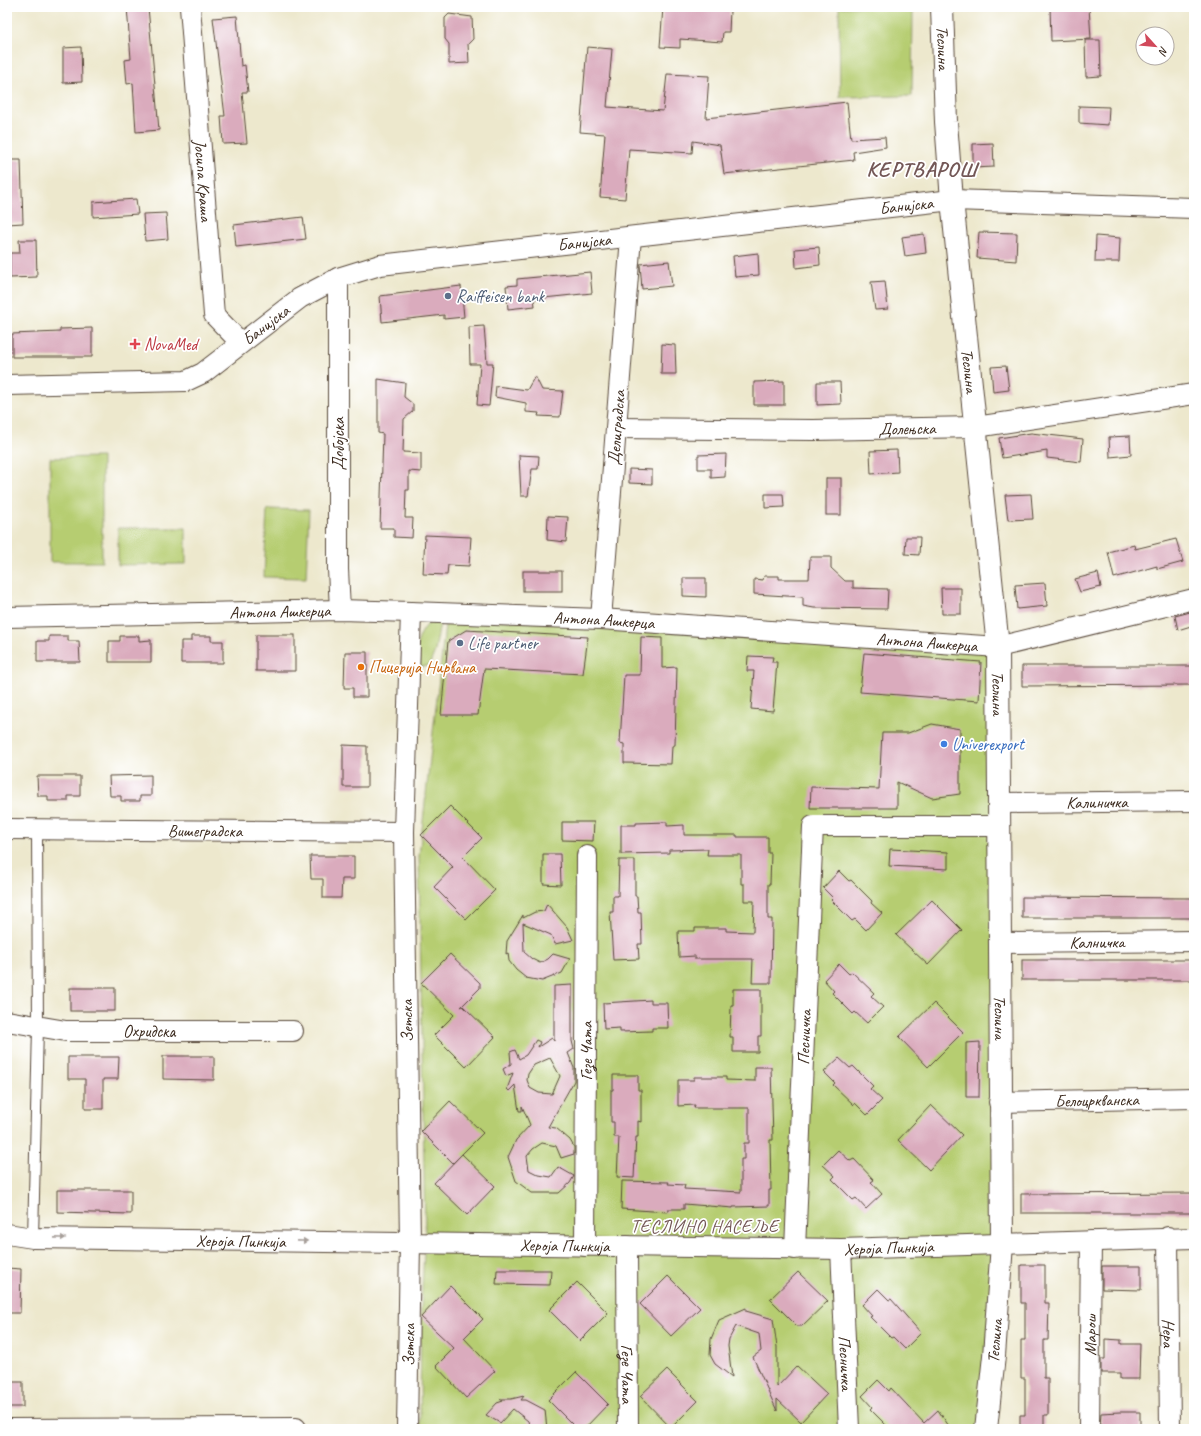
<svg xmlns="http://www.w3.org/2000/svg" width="1201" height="1436" font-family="Caveat,sans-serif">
	<rect width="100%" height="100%" fill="#fff"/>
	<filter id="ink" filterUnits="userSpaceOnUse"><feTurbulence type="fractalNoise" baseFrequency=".025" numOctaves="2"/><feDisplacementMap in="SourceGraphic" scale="8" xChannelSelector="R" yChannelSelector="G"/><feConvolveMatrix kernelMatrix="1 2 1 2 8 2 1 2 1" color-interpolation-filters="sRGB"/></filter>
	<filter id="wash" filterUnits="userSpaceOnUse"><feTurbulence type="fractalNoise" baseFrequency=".012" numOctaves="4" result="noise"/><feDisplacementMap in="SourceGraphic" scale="16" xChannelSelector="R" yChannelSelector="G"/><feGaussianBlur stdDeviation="0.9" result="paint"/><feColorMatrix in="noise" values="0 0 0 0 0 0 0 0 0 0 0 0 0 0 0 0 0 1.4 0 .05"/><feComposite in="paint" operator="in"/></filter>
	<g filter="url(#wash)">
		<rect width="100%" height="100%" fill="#ede8cd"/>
		<!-- green -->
		<g fill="#b6cd71" stroke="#787c48">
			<polygon points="839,7 913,7 912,96 840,97"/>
			<polygon points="102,457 102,562 50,562 50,458"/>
			<polygon points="267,509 309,510 306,578 264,577"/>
			<polygon points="118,528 186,528 186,564 118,565"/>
			<polygon points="446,617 994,650 998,1234 979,1429 420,1429 421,1307 425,1234 419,856"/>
			<path d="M431,621L440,623L435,651L429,666L416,667C415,648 417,634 431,621Z"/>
		</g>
		<g id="blocks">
			<!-- building -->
			<g fill="#daabbd" fill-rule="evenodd">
				<polygon points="127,7 148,7 159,130 136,132 133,83 127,84 125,60 131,59"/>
				<polygon points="663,7 727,7 727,10 730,11 729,32 723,32 722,42 680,39 680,48 660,47"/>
				<polygon points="1050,7 1089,7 1091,39 1051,41"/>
				<polygon points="449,14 472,17 473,39 468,44 469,63 449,64 449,44 445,39 445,18"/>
				<polygon points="237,16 241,66 245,65 248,92 242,92 247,143 223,144 221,116 225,116 213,18"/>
				<polygon points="1085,40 1100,40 1101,76 1086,77"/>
				<polygon points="81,47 82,82 63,83 63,48"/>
				<polygon points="587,47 612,49 607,107 663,111 667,74 709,76 706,118 847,102 851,139 885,137 886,147 853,152 854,160 724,174 720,145 693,141 692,153 629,149 625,199 600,197 605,134 580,132"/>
				<polygon points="1079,106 1109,107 1108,125 1079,123"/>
				<polygon points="993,143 994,167 973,168 973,144"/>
				<polygon points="7,160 21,160 23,223 7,224"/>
				<polygon points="136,199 138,214 93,217 93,202"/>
				<polygon points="166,213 168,239 145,241 143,214"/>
				<polygon points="303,217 306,239 236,247 234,225"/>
				<polygon points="979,232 1017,233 1016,261 977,258"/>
				<polygon points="924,234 926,253 905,256 902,237"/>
				<polygon points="1096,236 1120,238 1119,262 1095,262"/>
				<polygon points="19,240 36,240 37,277 10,278 10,253 20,253"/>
				<polygon points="819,247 820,265 796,268 795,249"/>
				<polygon points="758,253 759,275 735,277 733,256"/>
				<polygon points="669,261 672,286 642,289 640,264"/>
				<polygon points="590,272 592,293 534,299 535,306 508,309 506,286 517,285 517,279"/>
				<polygon points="885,281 888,309 875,310 871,282"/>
				<polygon points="461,286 464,317 444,319 444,315 382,322 380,296"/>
				<polygon points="484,326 487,363 493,363 489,406 477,405 480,364 470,364 469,327"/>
				<polygon points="92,328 92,357 12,357 12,334 60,332 60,329"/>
				<polygon points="662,344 675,345 676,374 661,374"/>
				<polygon points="1006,366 1009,390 993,392 991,367"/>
				<polygon points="535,376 542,390 563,391 560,417 538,416 539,413 526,412 526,403 495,397 496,386 527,390"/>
				<polygon points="378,379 405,383 404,397 413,404 413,411 404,419 403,452 421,453 421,472 409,471 409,490 406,490 405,518 413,518 412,538 394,537 394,528 380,528 383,434 378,433"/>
				<polygon points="784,381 784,405 754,405 754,382"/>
				<polygon points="817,382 840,382 841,404 817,405"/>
				<polygon points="1031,433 1083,439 1081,462 1047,458 1047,451 1002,458 999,438"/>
				<polygon points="1130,436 1131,455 1110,457 1109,437"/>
				<polygon points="897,450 898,472 871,474 870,451"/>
				<polygon points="726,454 725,477 711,478 711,469 698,469 698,455"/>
				<polygon points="519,455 539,456 538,469 532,469 528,496 521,496"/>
				<polygon points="629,469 652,470 652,484 629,483"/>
				<rect x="826" y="478" width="15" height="37"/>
				<polygon points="765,494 783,494 784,507 765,508"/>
				<polygon points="1031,494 1033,519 1008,520 1005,495"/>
				<polygon points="548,516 568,517 566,542 547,540"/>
				<polygon points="425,535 471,537 469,566 448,565 447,575 423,574"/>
				<polygon points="906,537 920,537 919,555 905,554"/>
				<polygon points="1176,539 1183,562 1157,569 1157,566 1114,578 1108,552 1134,545 1135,549"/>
				<polygon points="810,557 831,557 831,568 845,581 853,581 853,588 888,589 887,609 814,608 803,606 803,597 754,594 754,579 763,580 764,576 779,576 779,579 809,579"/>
				<rect x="523" y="571" width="39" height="20"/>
				<polygon points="1098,573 1101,587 1080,592 1075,579"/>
				<polygon points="683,578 706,578 706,597 683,596"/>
				<polygon points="1045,583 1047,606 1017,609 1015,585"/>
				<polygon points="941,588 961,588 961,614 942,614"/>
				<polygon points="1194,611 1194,625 1178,630 1175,616"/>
				<polygon points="466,630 588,637 583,674 484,669 478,715 441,715 448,641"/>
				<rect x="256" y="635" width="39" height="36"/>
				<polygon points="49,636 68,636 68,641 79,641 80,662 37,662 37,641 49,641"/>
				<polygon points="120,636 139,636 139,641 151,640 151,662 109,662 109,641 120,641"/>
				<polygon points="191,636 211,636 211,641 223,641 223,663 181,663 181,641 191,641"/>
				<polygon points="641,637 662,638 662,668 677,667 675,745 672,746 671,764 624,763 624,744 620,743 624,675 640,675"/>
				<polygon points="345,652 367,652 367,697 353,697 353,688 344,688"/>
				<polygon points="864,653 981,662 979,701 860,692"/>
				<polygon points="748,656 773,657 772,662 777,662 773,711 751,709 754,671 747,671"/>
				<polygon points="1022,666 1194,666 1194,685 1022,686"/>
				<polygon points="932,724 960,729 960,794 932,798 897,782 897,808 810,808 811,787 879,789 882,733 908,733"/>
				<polygon points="343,745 367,746 367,787 343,787"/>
				<polygon points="151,775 151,796 140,796 140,801 121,801 121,796 110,796 109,776"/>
				<polygon points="37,776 80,776 80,796 68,796 68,801 48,801 48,796 38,796"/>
				<polygon points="450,806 482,838 463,857 495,890 466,919 434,887 453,867 421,835"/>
				<polygon points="562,822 594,822 593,841 562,840"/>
				<polygon points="667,822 667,826 684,825 684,835 737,835 737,837 768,837 768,853 771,853 770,884 768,884 768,919 772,919 771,983 752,983 753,959 695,959 695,956 679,957 678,931 695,931 695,928 726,928 726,931 753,932 754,901 744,901 744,884 741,884 741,855 707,855 708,849 669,850 669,853 621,854 621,825 636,825 636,823"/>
				<polygon points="890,849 948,852 948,869 889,866"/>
				<polygon points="543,854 560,854 561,885 543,884"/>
				<polygon points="310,856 354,856 354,879 342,879 341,898 323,898 323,879 311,879"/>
				<polygon points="619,860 635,860 635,896 637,896 638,912 641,912 642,944 638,944 639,959 613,960 610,912 613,912 613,896 618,896"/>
				<polygon points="839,871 849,881 851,880 872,901 871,903 882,913 866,930 855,919 852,921 831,900 833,898 823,888"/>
				<polygon points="1022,897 1194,898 1194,918 1022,918"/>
				<polygon points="932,900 962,930 928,965 896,935"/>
				<polygon points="547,904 567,927 573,940 555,944 551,935 523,923 524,952 532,959 540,963 548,959 553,954 570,959 562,973 542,981 526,978 516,970 509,961 508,953 506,954 507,941 523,915 523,918 535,912 544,911"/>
				<polygon points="450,954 480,983 480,988 461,1007 463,1006 495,1037 466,1067 434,1035 454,1015 421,983"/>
				<rect x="1022" y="960" width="172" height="20"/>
				<polygon points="839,964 849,974 852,972 874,993 871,996 883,1007 867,1023 855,1012 853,1014 832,993 834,991 824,980"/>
				<path d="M572,985V1041L574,1049L568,1053L574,1068V1081L548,1127L556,1128L570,1140L574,1147V1154L561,1158L556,1146L542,1143L533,1149L527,1156L529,1170L539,1175L551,1177L558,1167L574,1176L570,1183L559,1193H532L516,1181L508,1157L516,1140L530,1125L522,1106V1111H519L515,1085L509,1091L507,1089L513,1073L506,1076L503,1069L511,1064L510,1052L515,1050L519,1059L526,1055L536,1040L540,1042L538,1047L552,1038L554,1041V986ZM550,1058L560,1076L552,1094L539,1093L530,1088L527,1080L528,1074L534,1065Z"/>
				<rect x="70" y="988" width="45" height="23"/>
				<polygon points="733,989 761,989 761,1036 758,1036 758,1052 733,1052 733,1037 730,1037 731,1005 733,1005"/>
				<polygon points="651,1000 651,1003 667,1003 668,1028 652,1028 652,1031 620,1032 620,1028 604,1029 603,1003"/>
				<polygon points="934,1003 963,1032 928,1067 899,1037"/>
				<polygon points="980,1042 979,1097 966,1097 966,1043"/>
				<polygon points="163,1056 214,1056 214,1080 163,1079"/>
				<polygon points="68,1057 119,1057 118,1079 103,1079 103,1109 85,1109 85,1079 68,1079"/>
				<polygon points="839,1058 850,1068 853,1066 873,1086 870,1089 882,1100 867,1115 855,1103 854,1105 833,1085 835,1083 824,1072"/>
				<polygon points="755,1067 771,1067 773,1140 770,1140 771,1190 769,1190 769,1206 733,1207 733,1208 684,1204 684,1209 668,1209 668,1212 621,1209 622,1181 669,1182 668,1184 685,1185 684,1189 741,1192 741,1159 744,1159 744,1143 749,1143 749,1108 694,1108 695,1105 678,1106 678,1080 694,1080 694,1077 726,1077 726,1080 755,1081"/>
				<polygon points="613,1075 638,1075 638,1090 641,1090 641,1122 638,1121 638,1137 636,1137 634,1178 617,1177 619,1137 614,1137 614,1122 611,1122 611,1090 613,1090"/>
				<polygon points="450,1101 483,1133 453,1163 421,1131"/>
				<polygon points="931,1105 962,1135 929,1170 898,1140"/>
				<polygon points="838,1150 850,1161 854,1159 874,1180 871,1182 882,1194 866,1209 856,1198 853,1200 832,1179 835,1176 823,1165"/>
				<polygon points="462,1154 495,1186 467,1215 434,1183"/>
				<polygon points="57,1190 131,1190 131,1214 57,1212"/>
				<polygon points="1194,1193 1194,1213 1021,1213 1021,1194"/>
				<polygon points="1021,1265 1045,1265 1045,1303 1049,1303 1048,1340 1044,1340 1044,1378 1048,1378 1048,1415 1044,1415 1044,1429 1020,1429 1020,1415 1025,1415 1025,1378 1021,1378 1021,1340 1025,1340 1025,1303 1021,1303"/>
				<polygon points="1102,1266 1141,1266 1141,1290 1102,1289"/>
				<polygon points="7,1268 21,1269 20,1313 7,1313"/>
				<polygon points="497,1270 551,1270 550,1285 496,1284"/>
				<polygon points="798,1272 828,1301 802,1326 797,1326 770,1299"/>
				<polygon points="668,1276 700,1308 671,1336 640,1304"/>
				<polygon points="577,1282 608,1313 580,1341 549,1310"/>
				<polygon points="450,1286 483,1319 464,1338 495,1371 466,1398 436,1366 454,1348 421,1317"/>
				<polygon points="878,1289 889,1300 891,1299 921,1333 905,1349 893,1337 891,1338 870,1317 872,1316 862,1305"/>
				<polygon points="746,1308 746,1311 773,1319 777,1347 777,1387 797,1366 827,1394 801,1422 777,1399 777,1411 753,1357 761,1351 759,1334 736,1326 729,1339 728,1346 732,1377 715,1364 710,1355 711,1339 719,1320"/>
				<polygon points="1105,1339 1121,1340 1121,1344 1140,1344 1139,1379 1120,1379 1120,1373 1101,1373 1101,1359 1105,1359"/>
				<polygon points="667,1370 698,1401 671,1428 640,1396"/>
				<polygon points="576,1372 608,1404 584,1429 577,1429 548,1400"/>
				<polygon points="878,1380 889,1391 891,1388 924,1423 938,1410 951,1429 890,1429 870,1409 872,1407 862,1396"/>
				<rect x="7" y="1382" width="16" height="25"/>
				<polygon points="524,1396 521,1400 526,1400 545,1410 547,1429 531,1429 528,1421 513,1409 500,1423 486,1415 497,1403 503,1401 500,1399 511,1399"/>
				<polygon points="1120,1412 1140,1412 1140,1429 1100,1429 1101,1413"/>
			</g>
		</g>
	</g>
	<g filter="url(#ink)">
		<use href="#blocks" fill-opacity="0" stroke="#564638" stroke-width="1"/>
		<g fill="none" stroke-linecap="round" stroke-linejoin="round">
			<defs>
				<polyline id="service" points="33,1238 38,1027 37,829"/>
				<g id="minor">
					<path id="s1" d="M190,7L214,315L241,343"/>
					<polyline points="338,278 338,569 340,610"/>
					<path id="s2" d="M7,385L186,381L203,373L300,298L338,278L380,265L952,200L1194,208"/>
					<path id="s3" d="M617,428L813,430L976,427L1194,394"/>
					<path id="s4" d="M7,617L340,610L411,612L601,619L998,647L1194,599"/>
					<path id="s5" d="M601,619L631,237"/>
					<path id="s6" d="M1000,803L1194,801"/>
					<path id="s7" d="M7,829L404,832"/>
					<path id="s8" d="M1000,943L1194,941"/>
					<path id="s9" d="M7,1021L66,1031H293"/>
					<path id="s10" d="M999,1102L1194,1098"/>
					<path id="s11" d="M7,1234L33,1238L841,1249L1194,1238"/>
					<path id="s12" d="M1168,1237L1170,1429"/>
					<path id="s13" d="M585,1246L587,856"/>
					<path id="s14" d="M627,1246L628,1429"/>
					<path id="s15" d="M795,1249L813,826H1000"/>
					<path id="s16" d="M841,1249L849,1429"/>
					<polyline points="7,1429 296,1428"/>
					<path id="s17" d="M407,1429L410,1242L404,832L411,612"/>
					<path id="s18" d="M1089,1429L1091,1241"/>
				</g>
				<g id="tertiary">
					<path id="s19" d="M942,7L946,122L952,200L998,647L1002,1244L994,1356L986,1429"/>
				</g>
			</defs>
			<!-- service casing -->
			<use href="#service" stroke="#564638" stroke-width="12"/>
			<!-- minor casing -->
			<use href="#minor" stroke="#564638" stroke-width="22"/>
			<!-- tertiary casing -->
			<use href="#tertiary" stroke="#564638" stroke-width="24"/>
			<!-- service -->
			<use href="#service" stroke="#fff" stroke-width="10"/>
			<!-- minor -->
			<use href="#minor" stroke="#fff" stroke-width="20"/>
			<!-- tertiary -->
			<use href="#tertiary" stroke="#fff" stroke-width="22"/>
		</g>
		<!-- one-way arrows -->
		<defs><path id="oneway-solid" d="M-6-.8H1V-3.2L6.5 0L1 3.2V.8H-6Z"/></defs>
		<g fill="#a79f9a">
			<use href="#oneway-solid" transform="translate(60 1238) rotate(1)"/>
			<use href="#oneway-solid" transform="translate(302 1241) rotate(1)"/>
		</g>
	</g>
	<!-- markers -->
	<g fill="#5c6f8a" stroke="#fff" stroke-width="1.5">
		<circle cx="448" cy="296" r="4"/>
		<circle cx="460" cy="643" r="4"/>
	</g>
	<path fill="#e0444e" stroke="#fff" stroke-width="1.5" d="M133 338h4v4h4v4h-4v4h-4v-4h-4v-4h4z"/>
	<circle fill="#e8710a" stroke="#fff" stroke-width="1.5" cx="361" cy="667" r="4"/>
	<circle fill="#3f7fe0" stroke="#fff" stroke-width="1.5" cx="944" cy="744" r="4"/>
	<g text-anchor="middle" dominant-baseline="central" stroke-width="3.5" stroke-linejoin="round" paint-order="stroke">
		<!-- street labels -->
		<g font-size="17" fill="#3b2a1e" stroke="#fff">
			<text stroke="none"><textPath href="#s19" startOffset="41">Теслина</textPath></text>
			<text stroke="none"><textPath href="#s1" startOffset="174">Јосипа Краша</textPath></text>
			<text stroke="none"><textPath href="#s2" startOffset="937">Банијска</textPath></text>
			<text stroke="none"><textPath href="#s2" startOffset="613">Банијска</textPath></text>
			<text stroke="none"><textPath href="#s2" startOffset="277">Банијска</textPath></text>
			<text stroke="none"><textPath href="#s19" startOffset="365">Теслина</textPath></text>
			<text stroke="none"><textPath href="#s5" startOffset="192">Делиградска</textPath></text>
			<text stroke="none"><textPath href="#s3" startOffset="290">Долењска</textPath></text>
			<text transform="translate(338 444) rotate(-90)">Добојска</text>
			<text stroke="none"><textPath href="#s4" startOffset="273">Антона Ашкерца</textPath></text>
			<text stroke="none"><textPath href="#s4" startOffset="597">Антона Ашкерца</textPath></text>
			<text stroke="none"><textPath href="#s4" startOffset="921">Антона Ашкерца</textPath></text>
			<text stroke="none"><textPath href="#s19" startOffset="689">Теслина</textPath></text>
			<text stroke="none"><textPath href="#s6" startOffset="97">Калиничка</textPath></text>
			<text stroke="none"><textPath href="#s7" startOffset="198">Вишеградска</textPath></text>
			<text stroke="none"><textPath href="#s8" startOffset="97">Калничка</textPath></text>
			<text stroke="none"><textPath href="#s19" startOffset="1013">Теслина</textPath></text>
			<text transform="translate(407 1021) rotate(-91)">Зетска</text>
			<text stroke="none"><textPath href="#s9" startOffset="143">Охридска</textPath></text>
			<text stroke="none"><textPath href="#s15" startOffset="212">Песничка</textPath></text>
			<text stroke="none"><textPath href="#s13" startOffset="195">Гезе Чата</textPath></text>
			<text stroke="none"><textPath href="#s10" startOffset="98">Белоцркванска</textPath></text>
			<text stroke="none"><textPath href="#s11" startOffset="234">Хероја Пинкија</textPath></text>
			<text stroke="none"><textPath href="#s11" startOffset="558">Хероја Пинкија</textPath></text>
			<text stroke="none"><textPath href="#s11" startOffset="882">Хероја Пинкија</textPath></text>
			<text stroke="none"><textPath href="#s12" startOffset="96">Нера</textPath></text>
			<text stroke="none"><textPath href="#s18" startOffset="94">Марош</textPath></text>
			<text transform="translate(995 1341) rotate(-85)">Теслина</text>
			<text stroke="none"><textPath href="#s17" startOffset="84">Зетска</textPath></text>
			<text stroke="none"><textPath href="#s16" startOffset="114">Песничка</textPath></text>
			<text stroke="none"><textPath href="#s14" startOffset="128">Гезе Чата</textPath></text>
		</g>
		<!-- service labels -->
		<g font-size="17" fill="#4e5e75" stroke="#fff" text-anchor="start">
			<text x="456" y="296">Raiffeisen bank</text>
			<text x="468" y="643">Life partner</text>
		</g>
		<!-- health labels -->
		<g font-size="17" fill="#be3a42" stroke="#fff" text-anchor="start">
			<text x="144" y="344">NovaMed</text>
		</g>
		<!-- food labels -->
		<g font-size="17" fill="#c56008" stroke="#fff" text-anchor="start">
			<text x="369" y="667">Пицерија Нирвана</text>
		</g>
		<!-- shop labels -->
		<g font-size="17" fill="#366cbe" stroke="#fff" text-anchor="start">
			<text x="952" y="744">Univerexport</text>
		</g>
		<!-- neighbourhood labels -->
		<g font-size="18" letter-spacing="1" fill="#735756" stroke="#fff">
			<text x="705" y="1226">ТЕСЛИНО НАСЕЉЕ</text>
		</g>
		<!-- district labels -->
		<g font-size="21" font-weight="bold" letter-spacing="1" fill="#735756" stroke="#fff">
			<text x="922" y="169">КЕРТВАРОШ</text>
		</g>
	</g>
	<!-- margin -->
	<rect width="1201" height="1436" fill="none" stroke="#fff" stroke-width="24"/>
	<!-- north arrow -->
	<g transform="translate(1155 46) rotate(117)"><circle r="19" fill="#ffffff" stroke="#b1aaa5"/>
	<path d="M0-3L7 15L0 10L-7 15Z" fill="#d1495b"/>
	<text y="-6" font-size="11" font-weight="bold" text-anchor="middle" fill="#3b2a1e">N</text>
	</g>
</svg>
